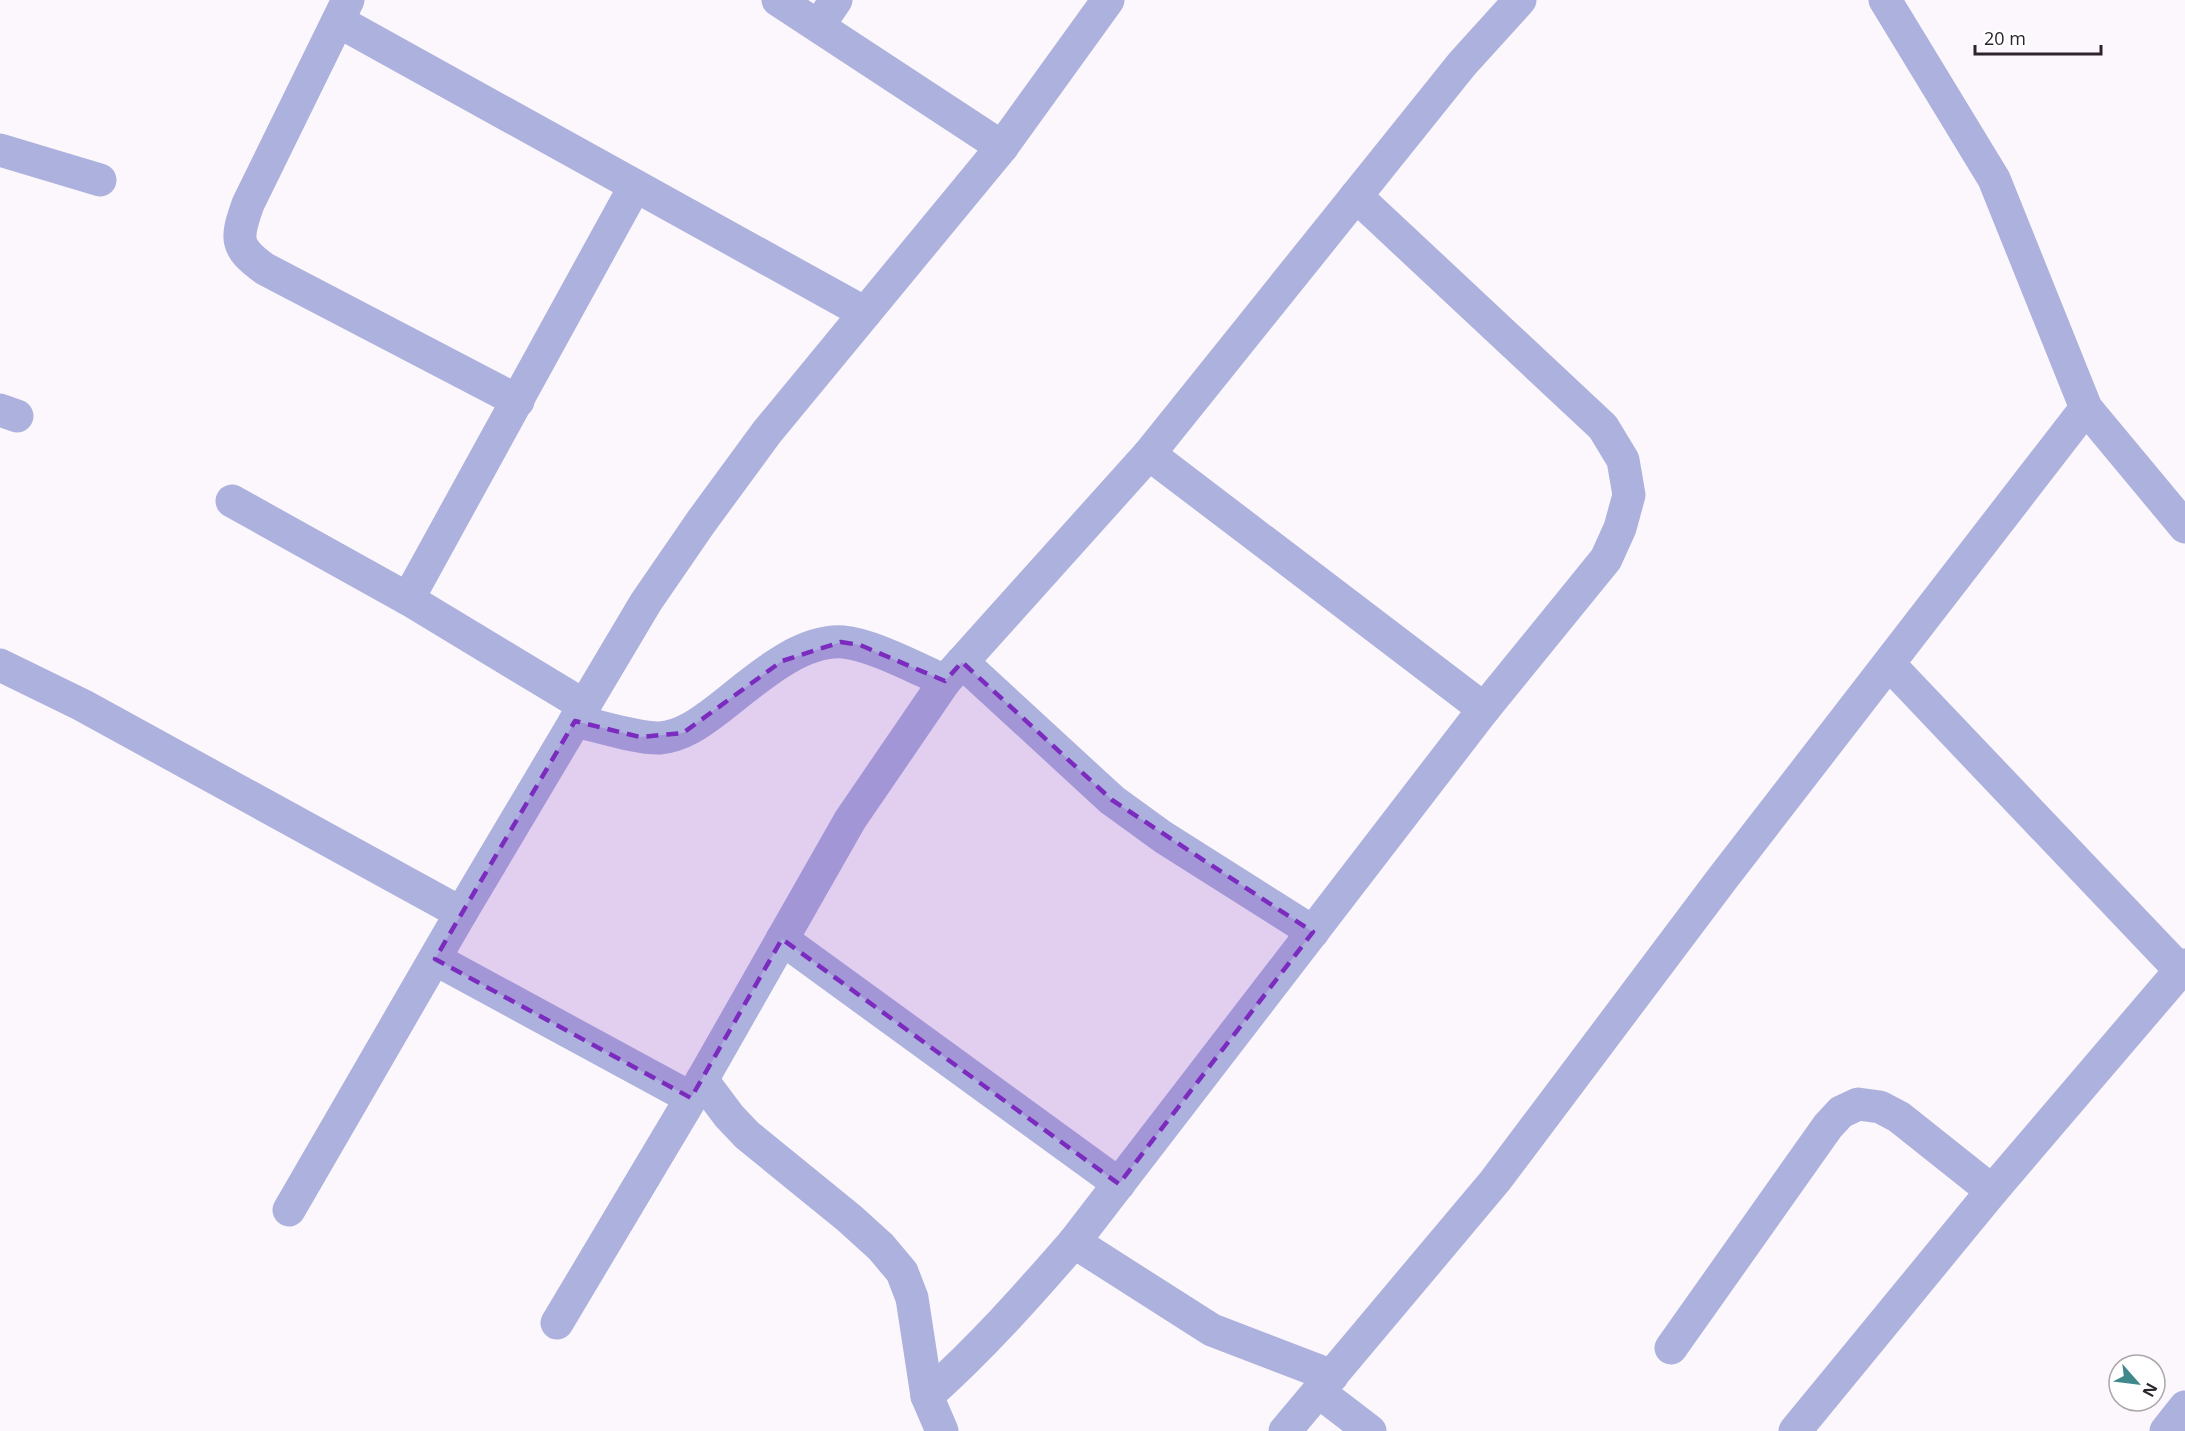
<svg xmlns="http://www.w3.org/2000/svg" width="2185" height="1431" font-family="'Open Sans',sans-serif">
	<rect width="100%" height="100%" fill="#fcf7fc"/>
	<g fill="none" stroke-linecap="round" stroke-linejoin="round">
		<!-- minor -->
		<g stroke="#adb1dd" stroke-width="33">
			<path d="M348,0L248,204C236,238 234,247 265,269L518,401"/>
			<polyline points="778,0 1002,147 1108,0"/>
			<polyline points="1885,0 1994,179 2086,408 2185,527"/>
			<polyline points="338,21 865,313"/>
			<polyline points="819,25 836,0"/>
			<polyline points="0,150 100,180"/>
			<polyline points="0,410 17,416"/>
			<polyline points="1149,454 1484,709"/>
			<polyline points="232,501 408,599 585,706"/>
			<polyline points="408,599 635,186"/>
			<polyline points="962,662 1112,800 1163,837 1313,932"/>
			<polyline points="1889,664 2180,970"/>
			<polyline points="0,665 82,705 461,913"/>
			<path d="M575,721C599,726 638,739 660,738C682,736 700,723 717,710C750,685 797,639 843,642C871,644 918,669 945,681"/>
			<polyline points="782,939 1119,1184"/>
			<polyline points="435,959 691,1098"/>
			<polyline points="702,1080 729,1116 747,1135 849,1218 881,1247 902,1272 912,1298 927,1396 942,1431"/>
			<polyline points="289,1210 461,913 646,602 701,522 767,432 1002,147"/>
			<polyline points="1074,1242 1212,1330 1332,1376"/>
			<polyline points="557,1323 702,1080 850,820 945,681 1149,454 1462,64 1520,0"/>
			<polyline points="1671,1348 1828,1126 1841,1112 1858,1104 1880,1107 1899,1117 1992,1191"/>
			<polyline points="1319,1392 1370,1431"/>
			<path d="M927,1396C981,1348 1027,1296 1074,1242L1484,709L1606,559L1620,528L1629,495L1623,460L1603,427L1356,196"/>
			<polyline points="1285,1431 1495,1181 1722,879 2086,408"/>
			<polyline points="1795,1431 1992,1191 2185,965"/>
			<polyline points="2166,1431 2185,1407"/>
		</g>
	</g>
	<!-- marked area -->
	<path fill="#7b2cbf" fill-opacity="0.2" stroke="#7b2cbf" stroke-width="4.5" stroke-dasharray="12 8" stroke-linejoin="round" d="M841,642L860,645L945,681L962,662L1112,800L1313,932L1119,1184L782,939L691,1098L435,959L575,721L640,737L683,733L782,661Z"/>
	<!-- north arrow -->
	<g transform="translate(2137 1383) rotate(118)"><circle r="28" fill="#ffffff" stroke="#aba7ab" stroke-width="1.5"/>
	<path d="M0-4.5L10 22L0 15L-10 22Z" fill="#3f888b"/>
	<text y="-9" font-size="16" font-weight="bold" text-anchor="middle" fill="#2d242e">N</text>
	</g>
	<!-- scale -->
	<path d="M1975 45v9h126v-9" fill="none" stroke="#2d242e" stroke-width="3"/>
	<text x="1984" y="45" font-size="18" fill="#2d242e" stroke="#ffffff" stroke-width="4.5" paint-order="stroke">20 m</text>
</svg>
